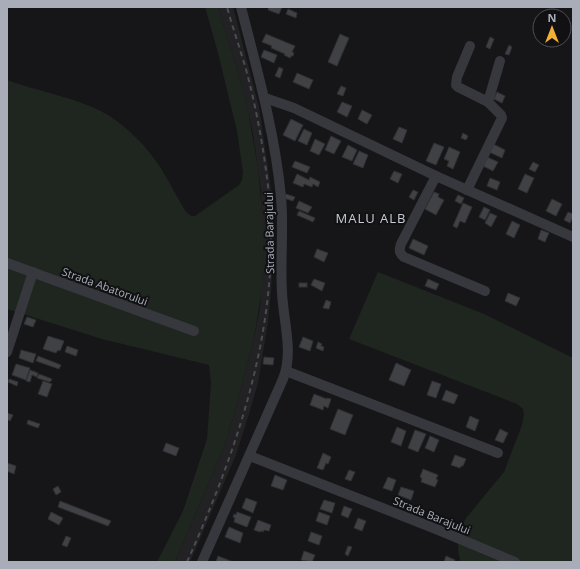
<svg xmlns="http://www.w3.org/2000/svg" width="580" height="569" font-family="'Open Sans',sans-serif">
	<rect width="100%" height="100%" fill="#161618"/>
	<!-- built -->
	<polygon fill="#222225" points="218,7 233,7 259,107 271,189 273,211 273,254 271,290 268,322 258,383 249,414 236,455 190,562 175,562 223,449 235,412 254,338 260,308 263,272 261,190 253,133 240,79"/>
	<!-- green -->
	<g fill="#1e261f">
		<path d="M205,7H218L240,79L248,111L258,168L262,212L264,254L262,290L254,338L235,412L223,449L175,562H157L183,511L207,439L211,383L209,365L102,339L7,309V80C39,92 82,98 111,117C126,127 142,142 153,157C166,174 175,194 186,212L191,216H195L239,185L242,180L243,172L237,131L218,53Z"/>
		<path d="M378,272L484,314L573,358V562H461C455,547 459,532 466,518L504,472L522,425L524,415L523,409L517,404L349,339Z"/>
	</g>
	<!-- building -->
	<g fill="#404145" stroke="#303034">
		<polygon points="269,7 282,7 279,14 268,10"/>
		<polygon points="288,9 297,13 296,18 286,14"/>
		<polygon points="266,34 295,46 292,52 294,53 293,56 291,56 290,58 284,55 285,54 271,48 272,46 262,42"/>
		<polygon points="340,34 349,38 337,66 328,62"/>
		<polygon points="490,37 494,39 490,49 486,47"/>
		<polygon points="509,45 512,47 509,55 505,54"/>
		<polygon points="264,50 277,55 274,63 261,57"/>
		<polygon points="279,67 283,69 280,78 275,76"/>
		<polygon points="297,73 313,80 309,89 293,82"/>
		<polygon points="341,86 346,88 343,96 337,94"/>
		<polygon points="497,92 505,96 502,103 494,99"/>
		<polygon points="342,102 352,106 347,117 337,112"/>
		<polygon points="362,110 372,115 367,124 358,119"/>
		<polygon points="291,119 303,125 295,141 283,135"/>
		<polygon points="399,127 407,130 402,143 393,139"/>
		<polygon points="304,129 312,133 307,145 298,141"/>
		<polygon points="463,133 468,136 466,140 461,138"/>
		<polygon points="331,136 341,141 334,154 325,150"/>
		<polygon points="315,139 325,144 319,155 310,151"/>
		<polygon points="434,143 444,147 436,165 426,161"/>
		<polygon points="493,144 505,150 502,158 489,152"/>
		<polygon points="348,145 357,150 352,161 342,157"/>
		<polygon points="449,147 460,152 453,169 447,166 449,161 444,159"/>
		<polygon points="359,151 368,155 363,168 353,164"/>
		<polygon points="487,157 498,162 493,171 483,166"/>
		<polygon points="295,161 310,167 307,173 292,167"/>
		<polygon points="533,162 539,165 535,172 529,169"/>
		<polygon points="394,171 402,174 398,183 390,179"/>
		<polygon points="297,174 309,180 310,177 320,182 318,187 313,184 312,187 304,184 303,187 293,183"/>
		<polygon points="525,174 534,178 527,193 518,189"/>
		<polygon points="490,178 500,182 497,190 487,186"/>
		<polygon points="413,190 418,192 414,200 409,197"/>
		<polygon points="434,192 439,194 438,197 444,200 436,215 425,209"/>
		<polygon points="286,194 295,197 293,201 284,198"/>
		<polygon points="458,195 464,198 461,204 455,201"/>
		<polygon points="552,199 562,204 556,216 546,211"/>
		<polygon points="299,201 312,207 308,213 296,208"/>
		<polygon points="463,203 472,207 465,223 460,221 457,228 453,226"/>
		<polygon points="484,207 490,210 485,220 479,217"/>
		<polygon points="299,211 315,218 313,222 297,215"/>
		<polygon points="568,212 573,214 573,219 572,219 570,223 564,220"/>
		<polygon points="490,213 497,216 491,227 485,223"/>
		<polygon points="512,221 520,225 514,238 506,234"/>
		<polygon points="541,230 549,233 545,242 538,239"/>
		<polygon points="413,239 428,246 424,255 409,248"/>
		<polygon points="317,249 328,253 324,262 314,257"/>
		<polygon points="314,279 325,283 322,291 311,285"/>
		<polygon points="428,279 439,284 436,290 425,286"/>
		<rect x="299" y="283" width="8" height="4"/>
		<polygon points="508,293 520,298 516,306 505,301"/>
		<polygon points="326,300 331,302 329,309 323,308"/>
		<polygon points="27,317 36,320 33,327 24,324"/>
		<polygon points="48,336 64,341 60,351 58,350 56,353 43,349"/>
		<polygon points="303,337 313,341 310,351 299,347"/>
		<polygon points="318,342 322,344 321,346 324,347 323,351 316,348"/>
		<polygon points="67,346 78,350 76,356 65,352"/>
		<polygon points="21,350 36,354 33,363 19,358"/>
		<polygon points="38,356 61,365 59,369 36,361"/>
		<polygon points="264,357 274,358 273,365 263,364"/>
		<polygon points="396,363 411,370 404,386 389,380"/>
		<polygon points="16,364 30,368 26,380 12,375"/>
		<polygon points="30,370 38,373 37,377 32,375 30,382 26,381"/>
		<polygon points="39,374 52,379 50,382 37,378"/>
		<polygon points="9,379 18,382 17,386 8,382"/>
		<polygon points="43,381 52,384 47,397 38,394"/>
		<polygon points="432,381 441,384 436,398 427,395"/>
		<polygon points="446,390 458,395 454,404 442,400"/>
		<polygon points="314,394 327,399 327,398 331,399 328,408 324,406 323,410 310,405"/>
		<polygon points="338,409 353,415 345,435 330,429"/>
		<polygon points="7,413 13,415 10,421 7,419"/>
		<polygon points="470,416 479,420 475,431 466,427"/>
		<polygon points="28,420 40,424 38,428 27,424"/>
		<polygon points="397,427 406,431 401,446 391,442"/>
		<polygon points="500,429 508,433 503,443 495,440"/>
		<polygon points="415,430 426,434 418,452 408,448"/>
		<polygon points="430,436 439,440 434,452 425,448"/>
		<polygon points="166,443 179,448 176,456 163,451"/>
		<polygon points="323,453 331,457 328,464 326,463 323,470 317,468"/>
		<polygon points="455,455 466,459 463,466 461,466 460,468 451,465"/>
		<polygon points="7,463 16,466 14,474 7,471"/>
		<polygon points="423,469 438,475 436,479 438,480 435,487 421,482 422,478 420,477"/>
		<polygon points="349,470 355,472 351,481 345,479"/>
		<polygon points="275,475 287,480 283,490 271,486"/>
		<polygon points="388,477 396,480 392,491 383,488"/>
		<polygon points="58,486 61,492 56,495 53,489"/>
		<polygon points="401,487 414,491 411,500 398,495"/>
		<polygon points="246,498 257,502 253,513 242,508"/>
		<polygon points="324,500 335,503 332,513 320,509"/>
		<polygon points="60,501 111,521 108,526 58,507"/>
		<polygon points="344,506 352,509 348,518 341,515"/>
		<polygon points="51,512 63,518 59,525 48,519"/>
		<polygon points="237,512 251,517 247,527 234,522 235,518 233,517 234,514 236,515"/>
		<polygon points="319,512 330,516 327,525 316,521"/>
		<polygon points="358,518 366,521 362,531 354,528"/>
		<polygon points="258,520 271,525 269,531 264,530 263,532 261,531 260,532 254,530"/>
		<polygon points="229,527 243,533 240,543 225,537"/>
		<polygon points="311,532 322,536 319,545 308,541"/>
		<polygon points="66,536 71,538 67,547 62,545"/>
		<polygon points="348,546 352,547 348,556 345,554"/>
		<polygon points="304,551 315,555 312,562 301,560"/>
		<polygon points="218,556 233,562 216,562"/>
		<polygon points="446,556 455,560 454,562 444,562"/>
	</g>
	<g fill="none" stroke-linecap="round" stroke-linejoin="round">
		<!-- minor -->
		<g stroke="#37383d" stroke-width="10">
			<polyline points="265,98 294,108 436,176 573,237"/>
			<polyline points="488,102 500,61"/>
			<path d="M436,176L401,244C399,250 399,253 404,257L485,291"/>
			<polyline points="467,190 502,118 501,115 488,102 458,87 456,85 457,77 470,46"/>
			<polyline points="7,263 194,331"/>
			<polyline points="7,352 33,272"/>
			<polyline points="286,371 498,453"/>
			<polyline points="250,456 436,529 515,562"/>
			<path d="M202,562L283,379C294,352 283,320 282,292C280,260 284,229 281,197C275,132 257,70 241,7"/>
		</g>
		<!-- rail -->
		<path stroke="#4a4c52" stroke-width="2" stroke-dasharray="5 4" stroke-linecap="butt" d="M187,562C240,444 283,317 268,186C264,152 258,118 250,85C244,59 234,33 227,7"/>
	</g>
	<g text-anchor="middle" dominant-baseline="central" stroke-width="4" stroke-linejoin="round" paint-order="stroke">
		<!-- street labels -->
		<g font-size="11" fill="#a8adb8" stroke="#111113">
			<text transform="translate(269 233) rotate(-91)">Strada Barajului</text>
			<text transform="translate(105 286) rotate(20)">Strada Abatorului</text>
			<text transform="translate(432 515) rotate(22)">Strada Barajului</text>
		</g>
		<!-- quarter labels -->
		<g font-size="13" letter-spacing="1" fill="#c9ccd4" stroke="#111113">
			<text x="371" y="218">MALU ALB</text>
		</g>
	</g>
	<!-- border -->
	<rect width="580" height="569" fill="none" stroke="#a8adb8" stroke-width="16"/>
	<!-- north arrow -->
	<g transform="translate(552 28)"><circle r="19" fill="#111113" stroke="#4d4f55"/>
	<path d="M0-3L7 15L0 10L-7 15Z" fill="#f2b134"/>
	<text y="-6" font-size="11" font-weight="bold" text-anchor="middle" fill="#a8adb8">N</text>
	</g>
</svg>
